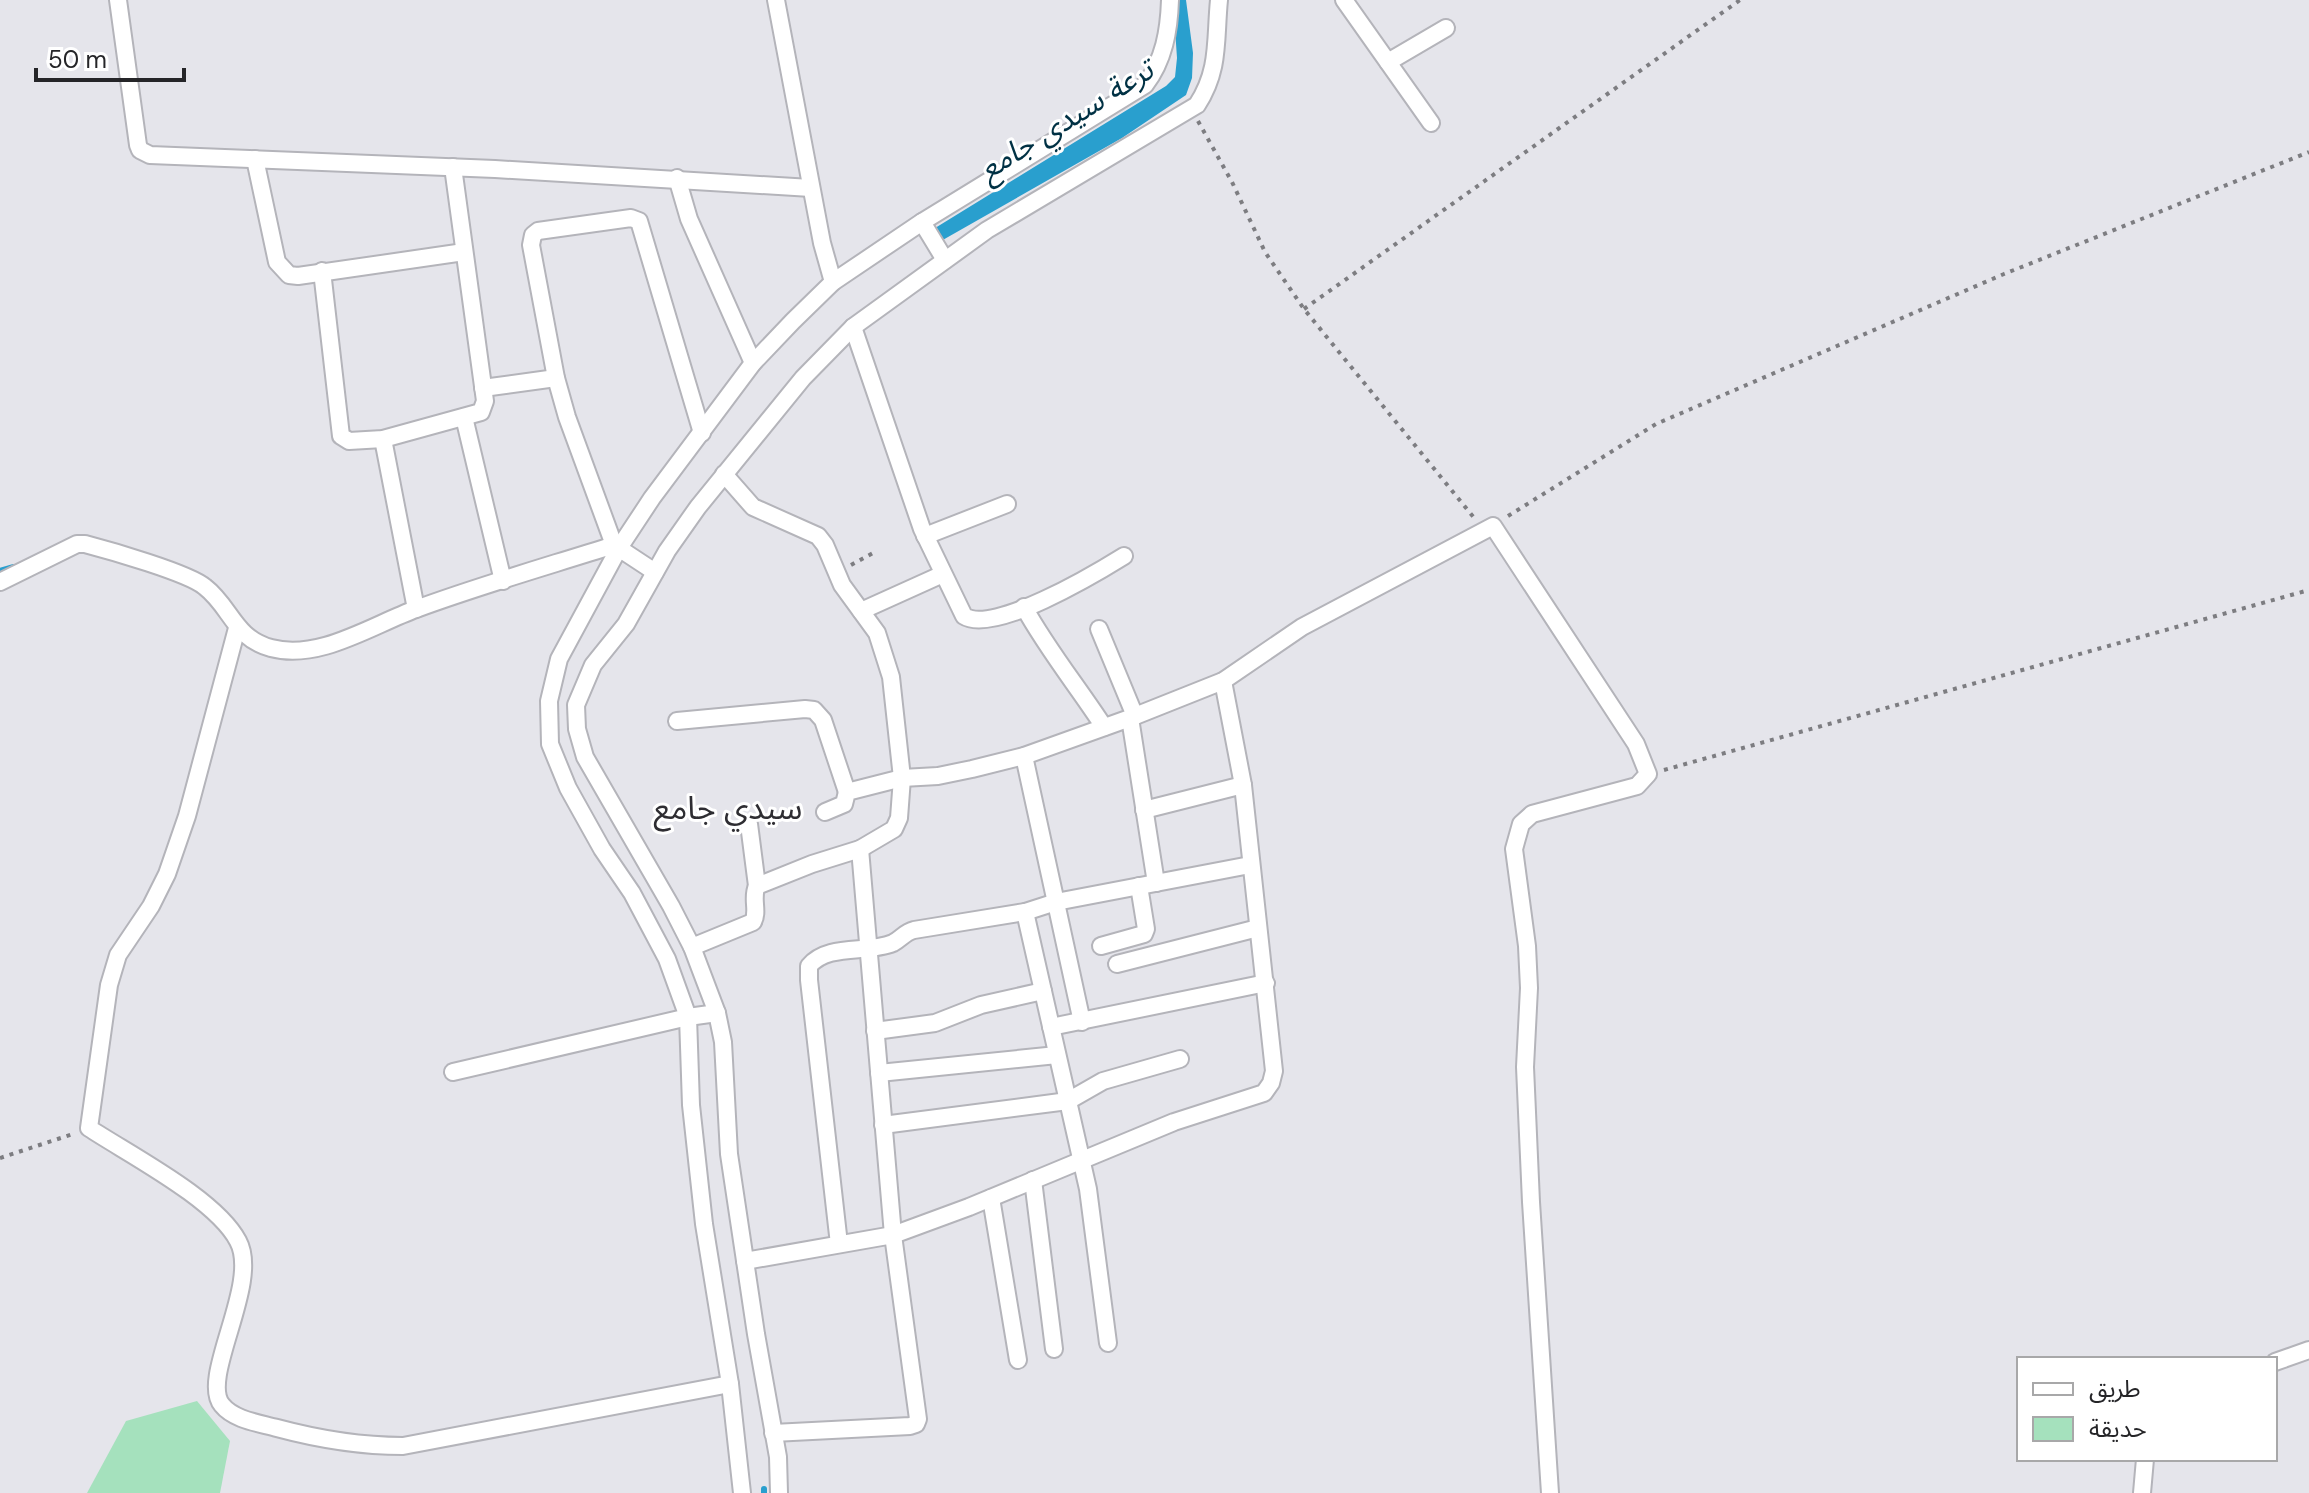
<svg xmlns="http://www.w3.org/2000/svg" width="2309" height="1493" font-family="'DM Sans','Noto Sans Arabic',sans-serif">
	<rect width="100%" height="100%" fill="#e5e5eb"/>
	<!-- green -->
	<polygon fill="#a5e1bd" points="197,1401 230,1441 220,1493 87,1493 126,1421"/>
	<!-- water -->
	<polygon fill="#299fce" points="1173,0 1186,0 1193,53 1192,78 1186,95 1122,138 941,241 927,233 1166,86 1175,77 1177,58"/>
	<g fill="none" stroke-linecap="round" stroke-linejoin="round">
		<!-- stream -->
		<g stroke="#299fce" stroke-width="6">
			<polyline points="0,571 13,567"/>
			<polyline points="764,1489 764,1493"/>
		</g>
		<defs>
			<g id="street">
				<polyline points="118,0 138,145 140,150 150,155 495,169 811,188"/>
				<polyline points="776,0 822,243 833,282"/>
				<polyline points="1344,0 1431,123"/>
				<polyline points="1388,62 1446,28"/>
				<polyline points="255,159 277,262 289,275 298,276 464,252"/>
				<polyline points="677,178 689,219 753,363"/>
				<polyline points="922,222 945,260"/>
				<polyline points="322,271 341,436 349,441 383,439 481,412 485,401 453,167"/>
				<path d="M853,327L922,529L964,616C993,635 1095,574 1124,556"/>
				<polyline points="483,388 556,378"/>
				<polyline points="464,417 503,581"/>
				<polyline points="383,439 416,609"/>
				<polyline points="925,536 1007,504"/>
				<polyline points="655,572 614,545 567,417 556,378 531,245 533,235 538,231 631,218 639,221 702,433"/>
				<path d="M0,582L77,544H85C108,550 189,573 205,587C231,607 234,638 271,648C319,661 372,625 416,609C481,585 548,566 614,545"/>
				<path d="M1024,607C1047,649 1078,687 1104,727"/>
				<polyline points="861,611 943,574"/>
				<path d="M237,628L187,816L167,874L151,906L118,955L109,985L89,1128C130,1155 216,1199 238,1241C261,1283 199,1378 222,1405C234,1420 259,1423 277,1428C318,1439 360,1446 403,1446L730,1384"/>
				<polyline points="1099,629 1135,716"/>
				<polyline points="1130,718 1156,883"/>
				<polyline points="677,721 805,709 814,710 823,720 847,792"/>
				<polyline points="1024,756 1082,1022"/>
				<polyline points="1144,810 1243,785"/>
				<polyline points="825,812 844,804 847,792 902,778 938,776 972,769 1024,756 1130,718 1223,681 1302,627 1493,526 1636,744 1648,774 1637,786 1532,814 1521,824 1514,849 1527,946 1529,988 1525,1067 1531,1202 1550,1493"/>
				<polyline points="749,824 757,886"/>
				<polyline points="1025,912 1088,1189 1108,1343"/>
				<polyline points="1101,946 1144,934 1146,929 1139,886"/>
				<path d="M692,947L753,922C759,911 751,898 757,886L812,864L860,849L894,829L899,818L902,778L891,677L877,633L842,585L825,545L818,536L753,507L724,474"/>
				<polyline points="1117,964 1258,928"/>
				<polyline points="1051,1027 1266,983"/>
				<polyline points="875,1031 935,1023 981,1005 1043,991"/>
				<polyline points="453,1072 688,1017 717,1013"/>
				<polyline points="879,1073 1057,1055"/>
				<polyline points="883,1125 1068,1101 1103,1081 1180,1059"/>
				<polyline points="1033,1180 1054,1349"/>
				<polyline points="991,1198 1018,1360"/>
				<path d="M839,1244L809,980V966C828,943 867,954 893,943C901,939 905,932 914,930L1025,912L1056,902L1250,865"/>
				<polyline points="745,1261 893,1235 969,1207 1174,1122 1264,1093 1271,1083 1274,1071 1243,785 1223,681"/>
				<polyline points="2275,1362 2309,1350"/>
				<polyline points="773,1433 910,1426 916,1424 918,1419 893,1235 860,849"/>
				<path d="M742,1493L730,1384L704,1224L691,1105L688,1017L667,959L632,893L602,849L568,788L550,744L549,701L559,659L619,548L652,498L753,363L793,321L833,282L922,222L1145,85C1164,60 1169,31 1170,0"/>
				<path d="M779,1493L778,1457L756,1334L729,1154L723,1042L717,1013L692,947L671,906L585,757L577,729L576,705L593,665L626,624L667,551L698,507L803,378L853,327L987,230L1197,105C1220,70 1215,40 1219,0"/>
				<polyline points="2142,1493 2145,1459"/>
			</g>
		</defs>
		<!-- street casing -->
		<use href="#street" stroke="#b4b4ba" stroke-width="20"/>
		<!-- path -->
		<g stroke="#7d7d81" stroke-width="4" stroke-dasharray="4 6" stroke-linecap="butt">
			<polyline points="1198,121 1232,182 1265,252 1304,309 1475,519"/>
			<polyline points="1304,309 1740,0"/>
			<polyline points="1508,516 1656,424 2004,274 2309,152"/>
			<polyline points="851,565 873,553"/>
			<polyline points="1664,770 2309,590"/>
			<polyline points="0,1158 76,1133"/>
		</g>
		<!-- street -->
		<use href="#street" stroke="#fff" stroke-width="16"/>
	</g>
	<g text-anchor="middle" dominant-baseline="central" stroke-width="6" stroke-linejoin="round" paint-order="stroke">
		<!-- water labels -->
		<g font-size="30" font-style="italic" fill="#003144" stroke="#fff">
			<text transform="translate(1066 119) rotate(-32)">ترعة سيدي جامع</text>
		</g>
		<!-- quarter labels -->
		<g font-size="32" fill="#2e2d32" stroke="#fff">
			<text x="728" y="808">سيدي جامع</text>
		</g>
	</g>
	<!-- legend -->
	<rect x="2017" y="1357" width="260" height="104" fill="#ffffff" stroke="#a8a8a9" stroke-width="2"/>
	<rect x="2033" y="1383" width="40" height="12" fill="#ffffff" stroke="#a8a8a9" stroke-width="2"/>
	<text x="2089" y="1397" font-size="24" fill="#252528">طريق</text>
	<rect x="2033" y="1417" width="40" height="24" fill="#a5e1bd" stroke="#a8a8a9" stroke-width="2"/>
	<text x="2089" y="1437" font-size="24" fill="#252528">حديقة</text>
	<!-- scale -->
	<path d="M36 68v12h148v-12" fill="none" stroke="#252528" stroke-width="4"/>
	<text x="48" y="68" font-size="24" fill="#252528" stroke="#ffffff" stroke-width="6" paint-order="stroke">50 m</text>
</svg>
